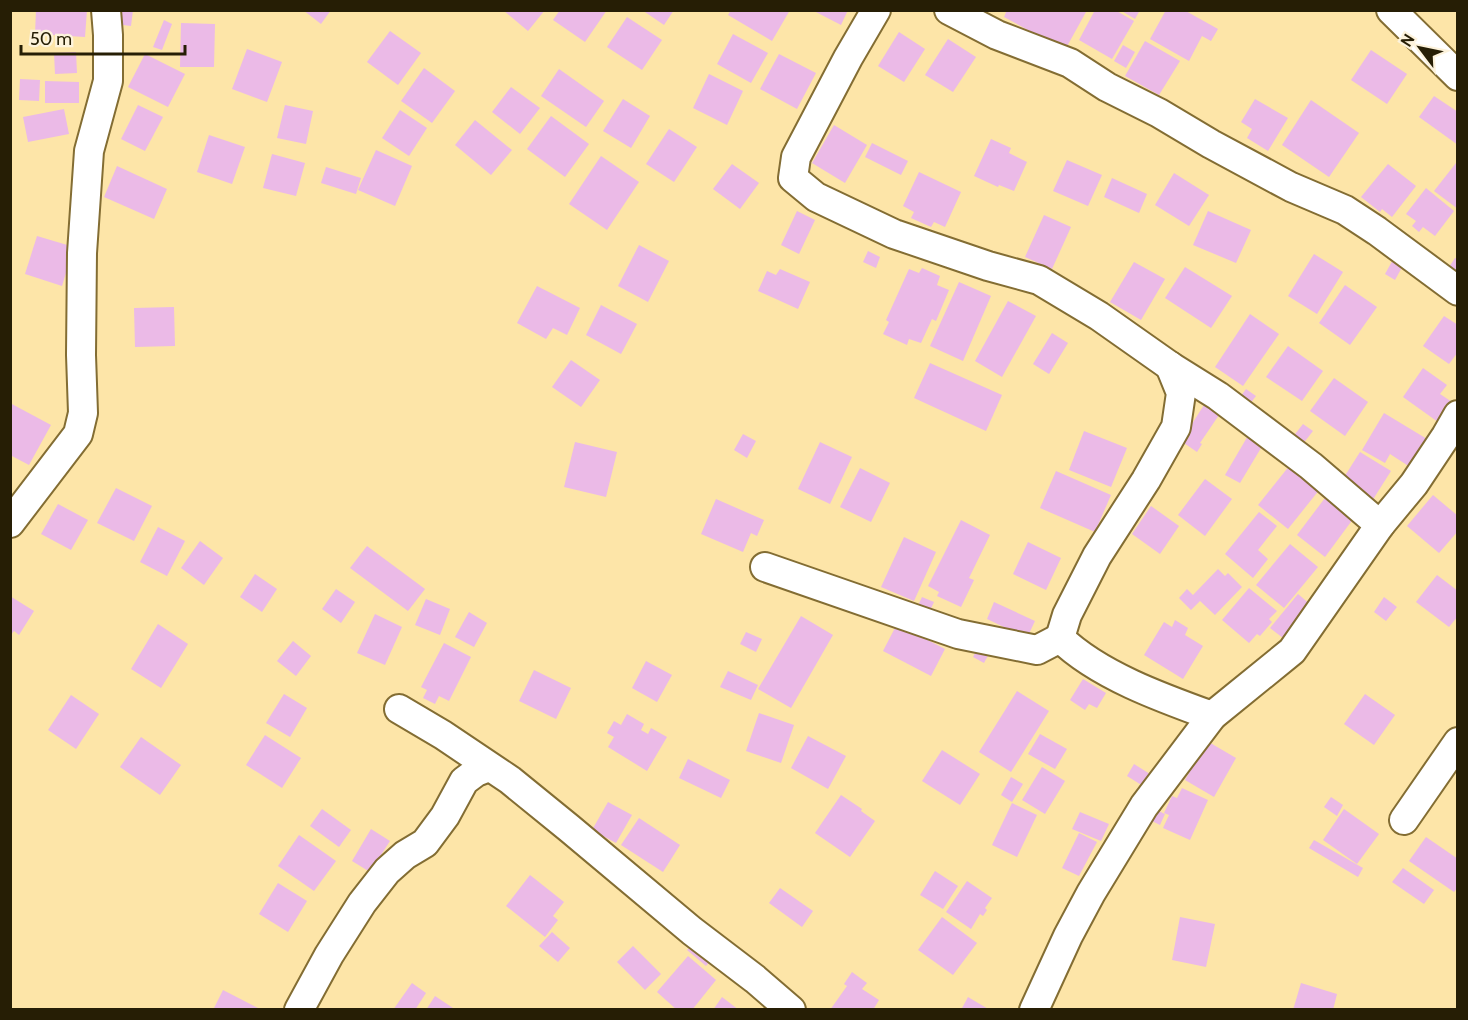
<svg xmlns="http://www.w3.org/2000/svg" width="1468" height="1020" font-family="Cabin,sans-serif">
	<rect width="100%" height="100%" fill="#fde5a8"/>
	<!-- building -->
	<g fill="#ebbae7">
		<polygon points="36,10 87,10 85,37 35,34"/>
		<polygon points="117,10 133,10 131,26 115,24"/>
		<polygon points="303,10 331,10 321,24"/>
		<polygon points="503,10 545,10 528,31"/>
		<polygon points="560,10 607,10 585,42 553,20"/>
		<polygon points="642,10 674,10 664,25"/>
		<polygon points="731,10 790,10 772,41 728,15"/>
		<polygon points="812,10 848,10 841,25"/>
		<polygon points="1007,10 1083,10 1086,12 1065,50 1004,17"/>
		<polygon points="1095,10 1115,10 1134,21 1112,59 1079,40"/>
		<polygon points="1120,10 1140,10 1135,19"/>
		<polygon points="1166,10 1184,10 1218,29 1211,41 1202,36 1189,61 1150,39"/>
		<polygon points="627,17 662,40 642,70 607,47"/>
		<polygon points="164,20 172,24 162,50 153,47"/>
		<polygon points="181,23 215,24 214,67 180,67"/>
		<polygon points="390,31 421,53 398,85 367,62"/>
		<polygon points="899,32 925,49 904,82 878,66"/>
		<polygon points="733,34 768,53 751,83 717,64"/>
		<polygon points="948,39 976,57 953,92 925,75"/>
		<polygon points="1145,41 1180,61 1159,95 1125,76"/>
		<polygon points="1123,45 1135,52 1126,68 1114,61"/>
		<polygon points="247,49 282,62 267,102 232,89"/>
		<polygon points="1371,50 1407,74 1387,104 1351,80"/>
		<polygon points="76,52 77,73 55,74 54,53"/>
		<polygon points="145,54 185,74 168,107 128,87"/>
		<polygon points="779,54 816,73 797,109 760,89"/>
		<polygon points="424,68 455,91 432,123 401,101"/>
		<polygon points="559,69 604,101 586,127 541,96"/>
		<polygon points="709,74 743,91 727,125 693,108"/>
		<polygon points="20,79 40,80 39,101 19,100"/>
		<polygon points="45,81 79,82 79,103 45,103"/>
		<polygon points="511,87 540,108 520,134 492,112"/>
		<polygon points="1434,96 1458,112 1458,145 1419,117"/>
		<polygon points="623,99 650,116 631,148 603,131"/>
		<polygon points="1255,99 1288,118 1268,151 1247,138 1252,129 1241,122"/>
		<polygon points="1311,100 1359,133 1329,177 1282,145"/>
		<polygon points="138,105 163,117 145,151 121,139"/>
		<polygon points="285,105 313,111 306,144 277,138"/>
		<polygon points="64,109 69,134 28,142 23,117"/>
		<polygon points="400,110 427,128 409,156 382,138"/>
		<polygon points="551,116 589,144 565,177 527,149"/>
		<polygon points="475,120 512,150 491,175 455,145"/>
		<polygon points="834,125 867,145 845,183 812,163"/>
		<polygon points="669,129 697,147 674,182 646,164"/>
		<polygon points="209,135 245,147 232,184 197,172"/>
		<polygon points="991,139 1011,148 1009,153 1027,162 1014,191 999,185 998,187 974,176"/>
		<polygon points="872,143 908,161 901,175 865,157"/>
		<polygon points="376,150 412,166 395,206 358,190"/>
		<polygon points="272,154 305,163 296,196 263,188"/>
		<polygon points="601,156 639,182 607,230 569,204"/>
		<polygon points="1067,160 1102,175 1088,206 1053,191"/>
		<polygon points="1456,163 1458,164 1458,209 1434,191"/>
		<polygon points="732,164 759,183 740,209 713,189"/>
		<polygon points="1388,164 1416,186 1392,217 1382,209 1380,212 1361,197"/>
		<polygon points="117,166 167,189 154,219 104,197"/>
		<polygon points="326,167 361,178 356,194 321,183"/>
		<polygon points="919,172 961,192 945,227 934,222 931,227 911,218 914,212 903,206"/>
		<polygon points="1174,173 1209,195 1189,226 1155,205"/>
		<polygon points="1112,178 1147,194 1139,213 1104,197"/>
		<polygon points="1426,188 1454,211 1435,236 1423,227 1419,232 1412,226 1416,221 1406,214"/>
		<polygon points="797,211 815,220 799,254 781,245"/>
		<polygon points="1208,211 1251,230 1236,263 1193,245"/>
		<polygon points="1044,215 1071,227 1052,269 1025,257"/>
		<polygon points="37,236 74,247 62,286 25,274"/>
		<polygon points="639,245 669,261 648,302 618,286"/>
		<polygon points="868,251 880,257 876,268 863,262"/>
		<polygon points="1314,254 1343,272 1317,314 1288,296"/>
		<polygon points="1395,256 1405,262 1395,280 1385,274"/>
		<polygon points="1455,258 1458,259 1458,277 1447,270"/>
		<polygon points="1134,262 1165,279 1141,320 1110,302"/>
		<polygon points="1185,267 1232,296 1211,328 1165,298"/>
		<polygon points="922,268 940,276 937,285 949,290 936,321 932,319 921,343 909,339 907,345 883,334 889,322 886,320 909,269 919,273"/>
		<polygon points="780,269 810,282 798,309 758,291 767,271 776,275"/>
		<polygon points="959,282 991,296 963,361 930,346"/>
		<polygon points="1345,285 1377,307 1350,345 1319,323"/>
		<polygon points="537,286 580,308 567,335 553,328 546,339 517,323"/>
		<polygon points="1008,301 1036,316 1002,377 975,361"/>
		<polygon points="601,305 637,324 621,354 586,335"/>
		<polygon points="174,307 175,346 135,347 134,308"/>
		<polygon points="1250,314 1279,334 1243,386 1215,367"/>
		<polygon points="1444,316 1458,325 1458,352 1449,364 1423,346"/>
		<polygon points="1052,333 1068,343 1049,374 1033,364"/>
		<polygon points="1288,346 1323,371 1302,401 1266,377"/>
		<polygon points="571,360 600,380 581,407 552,387"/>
		<polygon points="930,363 1002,395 986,431 914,398"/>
		<polygon points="1423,368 1447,385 1440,394 1452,402 1438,422 1403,397"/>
		<polygon points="1334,378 1368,402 1345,436 1310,411"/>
		<polygon points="1246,389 1256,396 1246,409 1236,403"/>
		<polygon points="10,403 51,425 29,465 10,455"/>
		<polygon points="1204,405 1219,415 1200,443 1202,444 1197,452 1181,441"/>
		<polygon points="1384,413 1427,439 1410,467 1390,454 1385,463 1362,450"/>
		<polygon points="1303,424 1313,431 1302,445 1292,438"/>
		<polygon points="1084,431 1127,448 1111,487 1069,470"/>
		<polygon points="743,434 756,441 747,458 734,450"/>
		<polygon points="1249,434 1264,443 1240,483 1225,475"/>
		<polygon points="575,442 617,452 606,497 564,487"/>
		<polygon points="820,442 852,457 830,504 798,489"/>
		<polygon points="1360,452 1391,471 1372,501 1341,482"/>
		<polygon points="1290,465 1320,489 1288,529 1258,505"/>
		<polygon points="860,468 890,483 871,522 840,507"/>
		<polygon points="1056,471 1111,495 1095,532 1040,508"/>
		<polygon points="1205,479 1232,499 1205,536 1178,515"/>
		<polygon points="116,488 152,506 134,541 97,523"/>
		<polygon points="1328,494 1356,515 1325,557 1297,535"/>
		<polygon points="1433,495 1458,516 1458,531 1439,553 1407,526"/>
		<polygon points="716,499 764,520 757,536 751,533 743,552 701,534"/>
		<polygon points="58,504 88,520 71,550 41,534"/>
		<polygon points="1151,506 1179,526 1160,554 1132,534"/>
		<polygon points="1259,512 1277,526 1258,550 1268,559 1253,578 1225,554"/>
		<polygon points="961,520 990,535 969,578 974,580 961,607 937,596 939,592 928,586"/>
		<polygon points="158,527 185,541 167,576 140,562"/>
		<polygon points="904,537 936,552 914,601 881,587"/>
		<polygon points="200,541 223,558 204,585 181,568"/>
		<polygon points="1028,542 1061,558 1046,590 1013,574"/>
		<polygon points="1290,544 1318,567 1284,608 1256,585"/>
		<polygon points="367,546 425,589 408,611 350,568"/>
		<polygon points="1218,569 1225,576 1228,573 1242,587 1215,615 1200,601 1191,610 1179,598 1187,589 1193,595"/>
		<polygon points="255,574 277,589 262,612 240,597"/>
		<polygon points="1437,575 1458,591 1458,616 1449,627 1416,602"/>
		<polygon points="1249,588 1277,611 1269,619 1272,622 1260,636 1257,634 1249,643 1222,620"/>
		<polygon points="336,589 355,602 341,623 322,609"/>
		<polygon points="1298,594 1311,605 1283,638 1270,628"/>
		<polygon points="10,596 34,611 19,635 14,631 10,636"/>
		<polygon points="922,597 934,602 928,615 916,610"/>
		<polygon points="1384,597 1397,607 1386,621 1374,612"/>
		<polygon points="426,599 450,609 440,635 415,625"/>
		<polygon points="994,602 1035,621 1027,638 987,619"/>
		<polygon points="469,612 487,623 474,647 455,637"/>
		<polygon points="375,614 402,627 385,665 357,653"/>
		<polygon points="801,616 833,635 791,708 758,689"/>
		<polygon points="1175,620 1188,628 1185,635 1203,646 1183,679 1144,655 1164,622 1172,627"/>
		<polygon points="158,624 188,644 161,688 131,669"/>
		<polygon points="897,624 945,649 931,676 883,651"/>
		<polygon points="746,632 762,639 756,652 740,644"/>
		<polygon points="293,641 311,656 296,676 277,661"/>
		<polygon points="444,643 471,657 449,701 439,696 435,704 423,698 427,690 421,687"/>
		<polygon points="979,646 990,652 984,663 973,657"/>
		<polygon points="646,661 672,675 657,702 632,688"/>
		<polygon points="534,670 571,688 556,719 519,701"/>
		<polygon points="728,671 758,685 751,700 720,687"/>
		<polygon points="1083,679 1106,693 1097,708 1089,704 1085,710 1070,700"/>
		<polygon points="1017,691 1049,711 1011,772 979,752"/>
		<polygon points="284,694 307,708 290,737 266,723"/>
		<polygon points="1365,694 1395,715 1374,745 1344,724"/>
		<polygon points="71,695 99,714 76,749 48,730"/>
		<polygon points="759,713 794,725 781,763 746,751"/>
		<polygon points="627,714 644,724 641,730 648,734 651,728 667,737 647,771 608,747 614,737 607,733 614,721 621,725"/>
		<polygon points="1040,734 1067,749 1055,769 1028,754"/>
		<polygon points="265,735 301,758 282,788 246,765"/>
		<polygon points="808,736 846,756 828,789 791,768"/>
		<polygon points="141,737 181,765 160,795 120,767"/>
		<polygon points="1207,741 1236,758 1214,797 1185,780"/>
		<polygon points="942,750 980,774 960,805 922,781"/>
		<polygon points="688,759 730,780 721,798 679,778"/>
		<polygon points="1134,764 1150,774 1143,786 1127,776"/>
		<polygon points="1042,767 1065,781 1045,814 1022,800"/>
		<polygon points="1011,777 1023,784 1012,802 1001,795"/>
		<polygon points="1182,788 1208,800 1190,840 1163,828 1169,815 1164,813 1172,796 1177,798"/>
		<polygon points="841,795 862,809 861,811 875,821 850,857 815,833"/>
		<polygon points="1331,797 1343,805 1337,816 1324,807"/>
		<polygon points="608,802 632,815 616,843 592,830"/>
		<polygon points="1012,803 1037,815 1017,857 992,845"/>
		<polygon points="1152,808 1165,814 1160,825 1146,818"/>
		<polygon points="322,809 351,830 339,847 310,826"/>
		<polygon points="1344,809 1379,834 1357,864 1323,840"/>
		<polygon points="1080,812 1109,824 1101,841 1072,829"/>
		<polygon points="639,818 680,845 663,872 621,845"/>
		<polygon points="371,829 390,841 370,872 352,861"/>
		<polygon points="1079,833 1097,842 1079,876 1062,868"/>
		<polygon points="299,835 336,861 314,891 278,866"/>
		<polygon points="1426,837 1458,859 1458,887 1454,892 1409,861"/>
		<polygon points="1314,840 1363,868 1358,877 1309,848"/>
		<polygon points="1403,868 1434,890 1424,904 1392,882"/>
		<polygon points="935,871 958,886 943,909 920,895"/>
		<polygon points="530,875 564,902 553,916 558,920 545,937 506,906"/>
		<polygon points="967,881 992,898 985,908 987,910 983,916 980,914 971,929 946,912"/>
		<polygon points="278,883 307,901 288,932 259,914"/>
		<polygon points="780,888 813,911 802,927 769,903"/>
		<polygon points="942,917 977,943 953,975 918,950"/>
		<polygon points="1180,917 1215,924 1206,967 1172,960"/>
		<polygon points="552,932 570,948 558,962 539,946"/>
		<polygon points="694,942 712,959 706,966 687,950"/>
		<polygon points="633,946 661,974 645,990 617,962"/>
		<polygon points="688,956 716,980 692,1010 677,1010 657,992"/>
		<polygon points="852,972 867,983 862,989 879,1000 873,1010 830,1010 847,986 844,984"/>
		<polygon points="412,983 426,993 415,1010 393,1010"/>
		<polygon points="1301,983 1337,994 1333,1010 1293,1010"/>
		<polygon points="223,990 262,1010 213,1010"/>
		<polygon points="435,996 456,1010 426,1010"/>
		<polygon points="722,997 739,1010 713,1010"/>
		<polygon points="968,997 990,1010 961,1010"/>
	</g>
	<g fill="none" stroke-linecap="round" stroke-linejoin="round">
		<defs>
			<g id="minor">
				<polyline points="876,10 848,58 796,157 793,178 816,197 894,234 988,266 1039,280 1099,316 1170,366 1218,396 1311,466 1380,525"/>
				<polyline points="949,10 997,35 1070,63 1107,87 1159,113 1211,144 1291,187 1345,210 1377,231 1458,291"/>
				<polyline points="1391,10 1458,76"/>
				<path d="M1170,366L1181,393L1176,427L1146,480L1097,556L1067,615L1060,638C1098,675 1162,698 1212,716"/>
				<polyline points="10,523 78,434 83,413 81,355 82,253 89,151 108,81 108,35 106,10"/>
				<polyline points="765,567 958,634 1037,650 1060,638"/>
				<polyline points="399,709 443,735 510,780 569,828 692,931 755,979 791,1010"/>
				<polyline points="1404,820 1458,742"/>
				<polyline points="299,1010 329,955 362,903 387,871 405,855 425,843 445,816 464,781 476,772 489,767"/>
				<polyline points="1034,1010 1068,936 1091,893 1144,806 1212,716 1292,651 1380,525 1414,484 1446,436 1458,415"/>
			</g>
		</defs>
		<!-- minor casing -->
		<use href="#minor" stroke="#836d33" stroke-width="32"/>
		<!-- minor -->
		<use href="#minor" stroke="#fff" stroke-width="28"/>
	</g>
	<!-- border -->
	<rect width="1468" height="1020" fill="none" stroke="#261e05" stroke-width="24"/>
	<!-- north arrow -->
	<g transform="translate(1420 48) rotate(302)" stroke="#fdf3dc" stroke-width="4.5" paint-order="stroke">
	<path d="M0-4.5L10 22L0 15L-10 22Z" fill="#261e05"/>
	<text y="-9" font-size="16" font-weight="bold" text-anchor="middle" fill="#261e05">N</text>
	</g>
	<!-- scale -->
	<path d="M21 45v9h164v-9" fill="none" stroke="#261e05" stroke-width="3"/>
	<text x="30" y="45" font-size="18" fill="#261e05" stroke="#fdf3dc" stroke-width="4.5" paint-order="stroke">50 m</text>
</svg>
